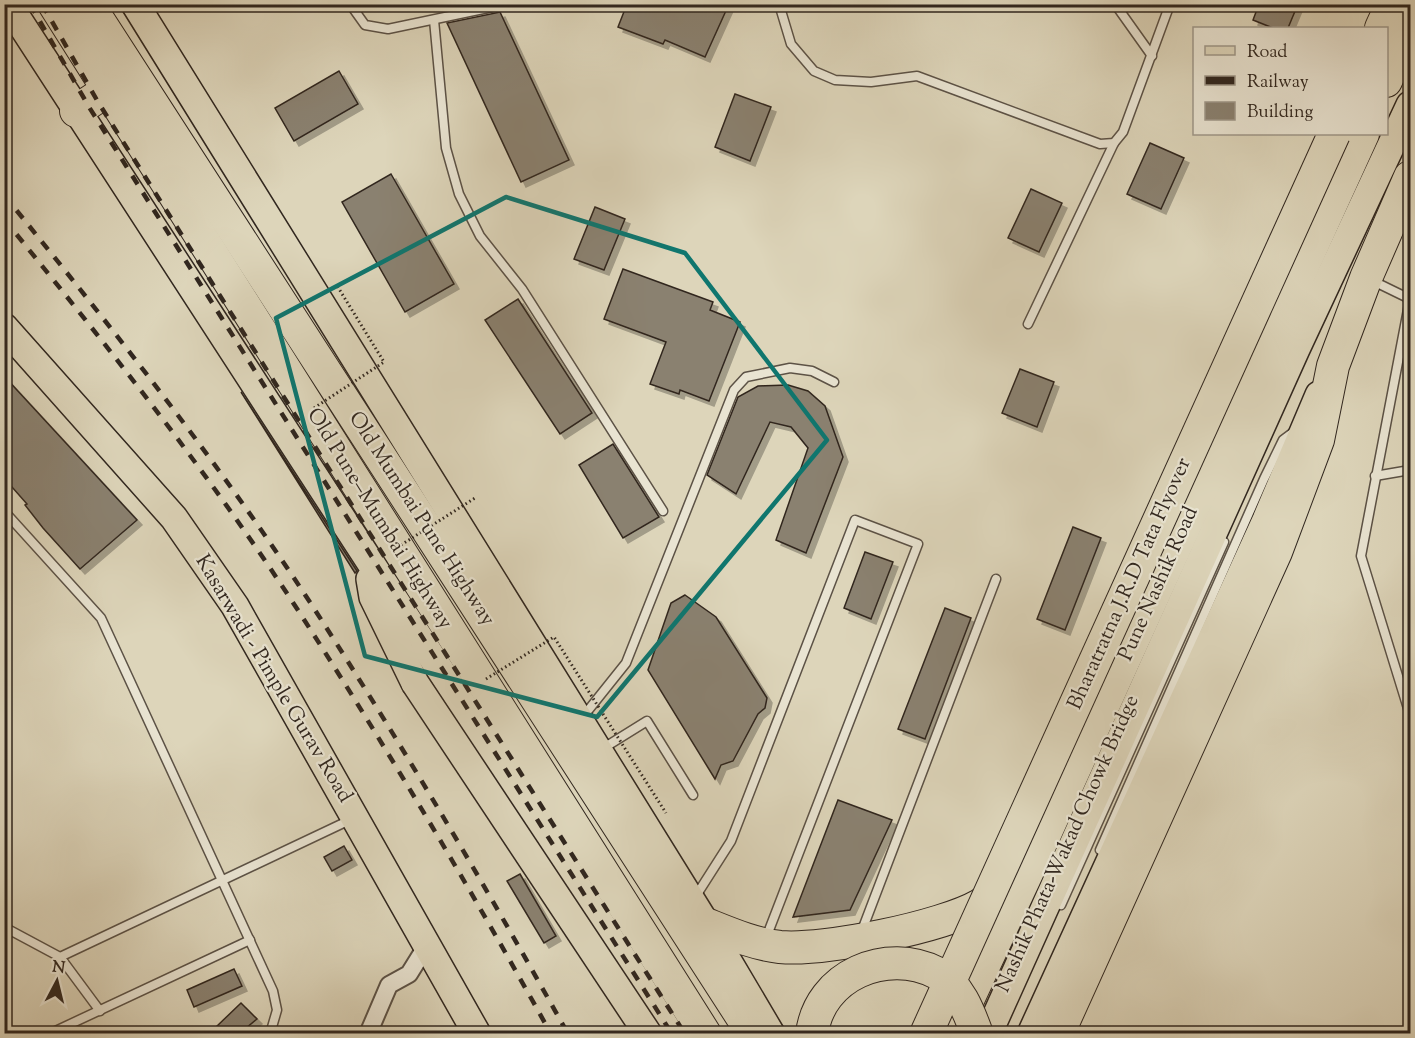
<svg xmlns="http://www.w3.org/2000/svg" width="1415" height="1038" font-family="'Sorts Mill Goudy',serif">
	<defs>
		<filter id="shadow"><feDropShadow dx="5" dy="5" stdDeviation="0" flood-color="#0004"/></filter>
	</defs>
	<rect width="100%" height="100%" fill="#ddd5ba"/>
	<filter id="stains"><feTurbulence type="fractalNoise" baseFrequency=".00333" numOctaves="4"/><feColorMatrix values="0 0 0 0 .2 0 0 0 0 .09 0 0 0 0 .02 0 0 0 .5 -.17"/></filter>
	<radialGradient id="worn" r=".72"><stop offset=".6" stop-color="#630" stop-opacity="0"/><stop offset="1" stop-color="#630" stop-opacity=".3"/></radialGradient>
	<!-- building -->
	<g fill="#8a8170" stroke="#31271f" stroke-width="1.5" filter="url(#shadow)">
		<polygon points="627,4 729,4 705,57 665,40 663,44 618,27"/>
		<polygon points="1259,4 1298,4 1288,28 1273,28 1253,20"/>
		<polygon points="500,12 569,160 521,182 447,23"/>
		<polygon points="339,71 358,104 294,141 275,108"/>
		<polygon points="735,94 771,107 750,161 715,147"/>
		<polygon points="1150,143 1184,158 1161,209 1127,194"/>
		<polygon points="391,174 454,284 405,312 342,202"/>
		<polygon points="1031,189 1062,203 1039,252 1008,238"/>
		<polygon points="595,207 625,219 604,270 574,259"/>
		<polygon points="623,269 713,302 710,310 740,322 709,401 680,390 679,394 650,384 666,342 604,319"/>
		<polygon points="518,299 592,413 560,434 485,320"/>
		<polygon points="1020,369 1054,382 1037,427 1002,413"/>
		<polygon points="4,376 137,520 80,569 43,528 25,505 27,504 4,478"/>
		<polygon points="788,385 808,391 825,406 843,457 806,553 776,540 808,448 791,427 770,422 736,494 707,475 738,397 758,386"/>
		<polygon points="241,392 357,571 355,573"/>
		<polygon points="613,444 659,517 623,538 579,465"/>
		<polygon points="1073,527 1101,538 1065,630 1037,619"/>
		<polygon points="865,552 893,562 871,619 844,608"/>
		<polygon points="685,595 716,617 767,698 765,708 758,714 733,761 721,765 715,779 648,670 671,603"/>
		<polygon points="945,608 971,618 925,739 898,729"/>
		<polygon points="838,800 892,820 850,910 793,917"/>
		<polygon points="344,846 352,860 332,871 324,857"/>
		<polygon points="520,874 556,936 544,943 507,881"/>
		<polygon points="234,969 242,986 194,1007 187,990"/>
		<polygon points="241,1003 257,1019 239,1034 223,1034 216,1027"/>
	</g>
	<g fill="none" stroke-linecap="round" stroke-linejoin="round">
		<defs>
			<g id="lane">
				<polyline points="350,4 365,25 388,29 507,4"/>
				<polyline points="779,4 791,44 814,71 835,80 871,82 917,76 1100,144 1114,143 1123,132 1170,4"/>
				<polyline points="1115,4 1152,56"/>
				<polyline points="434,20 446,148 459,194 480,236 522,289 663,511"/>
				<polyline points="1371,280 1410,299"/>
				<polyline points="1410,299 1361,556 1410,715"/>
				<polyline points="1028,324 1114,143"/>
				<polyline points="1375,476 1410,470"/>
				<polyline points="4,511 101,618 273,991 277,1010 270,1034"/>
				<polyline points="582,718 626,663 734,390 746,377 790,368 812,371 834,382"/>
				<polyline points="602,749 647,721 693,795"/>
				<polyline points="1100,850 1264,479 1283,440 1295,431"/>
				<polyline points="694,899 731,841 855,520 918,544 766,938"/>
				<polyline points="1061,905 1224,542"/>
				<polyline points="4,927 60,957 100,1011"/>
				<polyline points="861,933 996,579"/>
				<polyline points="60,957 352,819"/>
				<polyline points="49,1034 250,940"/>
			</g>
			<polyline id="street" points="368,1034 389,985 409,974 427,945"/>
			<g id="primary">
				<polyline points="8,4 483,736 670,1034"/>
				<polyline points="135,4 706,924 771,1034"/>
				<polyline points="4,327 174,518 235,606 477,1034"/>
				<polyline points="370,579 373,597 415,683"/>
				<polyline points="988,1034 1296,349 1410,105"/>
				<polyline points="1031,1034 1266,520 1319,395"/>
			</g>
			<g id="highway">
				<polyline points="54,4 705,1034"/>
				<polyline points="88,4 753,1034"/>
				<polyline points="1381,28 1392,4"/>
				<polyline points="1386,81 1410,28"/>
				<polyline points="76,111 108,90"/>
				<path d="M706,924C731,934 754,944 780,947C824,951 942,927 980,905C988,900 994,893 1001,887"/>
				<polyline points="952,1034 1040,845 1363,134"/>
				<polyline points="1058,1034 1276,552 1318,440 1333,366 1366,278 1410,177"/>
			</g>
		</defs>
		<!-- lane casing -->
		<use href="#lane" stroke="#5c5246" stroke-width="11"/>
		<!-- street casing -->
		<use href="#street" stroke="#5c5246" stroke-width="20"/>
		<!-- primary casing -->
		<use href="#primary" stroke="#31271f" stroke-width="30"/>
		<!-- highway casing -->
		<use href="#highway" stroke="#31271f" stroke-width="34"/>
		<!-- lane -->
		<use href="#lane" stroke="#e9e4d2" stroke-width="8"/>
		<!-- street -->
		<use href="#street" stroke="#e9e4d2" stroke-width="16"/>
		<!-- primary -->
		<use href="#primary" stroke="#ddd5ba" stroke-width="27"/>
		<!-- highway -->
		<use href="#highway" stroke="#ddd5ba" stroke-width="32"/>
		<!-- rail -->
		<g stroke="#31271f" stroke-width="4.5" stroke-dasharray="10 10" stroke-linecap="butt">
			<polyline points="30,4 89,107 672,1034"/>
			<polyline points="42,4 98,102 685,1034"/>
			<path d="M4,195C113,329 221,465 315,610C404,748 488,890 568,1034"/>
			<path d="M4,219C109,348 213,478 303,618C390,753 473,893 551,1034"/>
		</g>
		<defs>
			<polyline id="primary-bridge" points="415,683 648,1034"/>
			<g id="highway-bridge">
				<path d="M812,1034C819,975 887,947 937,973C959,985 969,1012 977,1034"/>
				<polyline points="926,1034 1334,134"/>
			</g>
		</defs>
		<!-- primary-bridge casing -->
		<use href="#primary-bridge" stroke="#31271f" stroke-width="30" stroke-linecap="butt"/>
		<!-- highway-bridge casing -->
		<use href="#highway-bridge" stroke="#31271f" stroke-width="34" stroke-linecap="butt"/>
		<!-- path-bridge -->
		<g stroke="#31271f" stroke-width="3" stroke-dasharray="1.5 3" stroke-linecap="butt">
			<polyline points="314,408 384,362 336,284"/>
			<polyline points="401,545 475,498"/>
			<polyline points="486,679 554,637 666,813"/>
		</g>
		<!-- primary-bridge -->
		<use href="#primary-bridge" stroke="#ddd5ba" stroke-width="27"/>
		<!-- highway-bridge -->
		<use href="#highway-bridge" stroke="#ddd5ba" stroke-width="32"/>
	</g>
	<!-- marked area -->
	<path fill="none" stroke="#0f766e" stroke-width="4.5" stroke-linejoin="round" d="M506,197L685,253L827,440L597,717L365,656L276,318Z"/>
	<g text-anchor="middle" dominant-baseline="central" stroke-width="4.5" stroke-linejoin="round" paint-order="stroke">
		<!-- street labels -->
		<g font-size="21" fill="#31271f" stroke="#e9e4d2">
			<text transform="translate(379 519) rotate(58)">Old Pune–Mumbai Highway</text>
			<text transform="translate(421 519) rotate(57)">Old Mumbai Pune Highway</text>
			<text transform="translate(1130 584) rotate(-66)">Bharatratna J.R.D Tata Flyover</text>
			<text transform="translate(1159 584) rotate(-66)">Pune Nashik Road</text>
			<text transform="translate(273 679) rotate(59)">Kasarwadi - Pimple Gurav Road</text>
			<text transform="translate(1068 844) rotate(-66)">Nashik Phata-Wakad Chowk Bridge</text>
		</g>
	</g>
	<!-- margin -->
	<rect width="1415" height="1038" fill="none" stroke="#ddd5ba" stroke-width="24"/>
	<rect x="6" y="6" width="1403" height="1026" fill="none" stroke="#31271f" stroke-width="3"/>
	<rect x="12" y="12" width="1391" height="1014" fill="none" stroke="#31271f" stroke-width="1.5"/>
	<!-- legend -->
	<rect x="1193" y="27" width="195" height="108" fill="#e9e4d2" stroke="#9f988a" stroke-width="1.5"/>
	<rect x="1205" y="46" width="30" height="9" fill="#ddd5ba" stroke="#9f988a" stroke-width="1.5"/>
	<text x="1247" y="57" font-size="18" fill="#31271f">Road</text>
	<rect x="1205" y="76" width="30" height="9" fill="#31271f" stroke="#9f988a" stroke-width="1.5"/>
	<text x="1247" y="87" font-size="18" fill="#31271f">Railway</text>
	<rect x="1205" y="102" width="30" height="18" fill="#8a8170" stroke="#9f988a" stroke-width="1.5"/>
	<text x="1247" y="117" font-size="18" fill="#31271f">Building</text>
	<!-- north arrow -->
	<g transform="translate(57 981) rotate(7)" stroke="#e9e4d2" stroke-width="4.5" paint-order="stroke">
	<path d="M0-4.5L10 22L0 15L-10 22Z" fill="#31271f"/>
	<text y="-9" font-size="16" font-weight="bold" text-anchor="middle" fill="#31271f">N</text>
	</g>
	<rect width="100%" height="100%" filter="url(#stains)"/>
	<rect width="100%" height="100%" fill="url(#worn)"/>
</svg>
